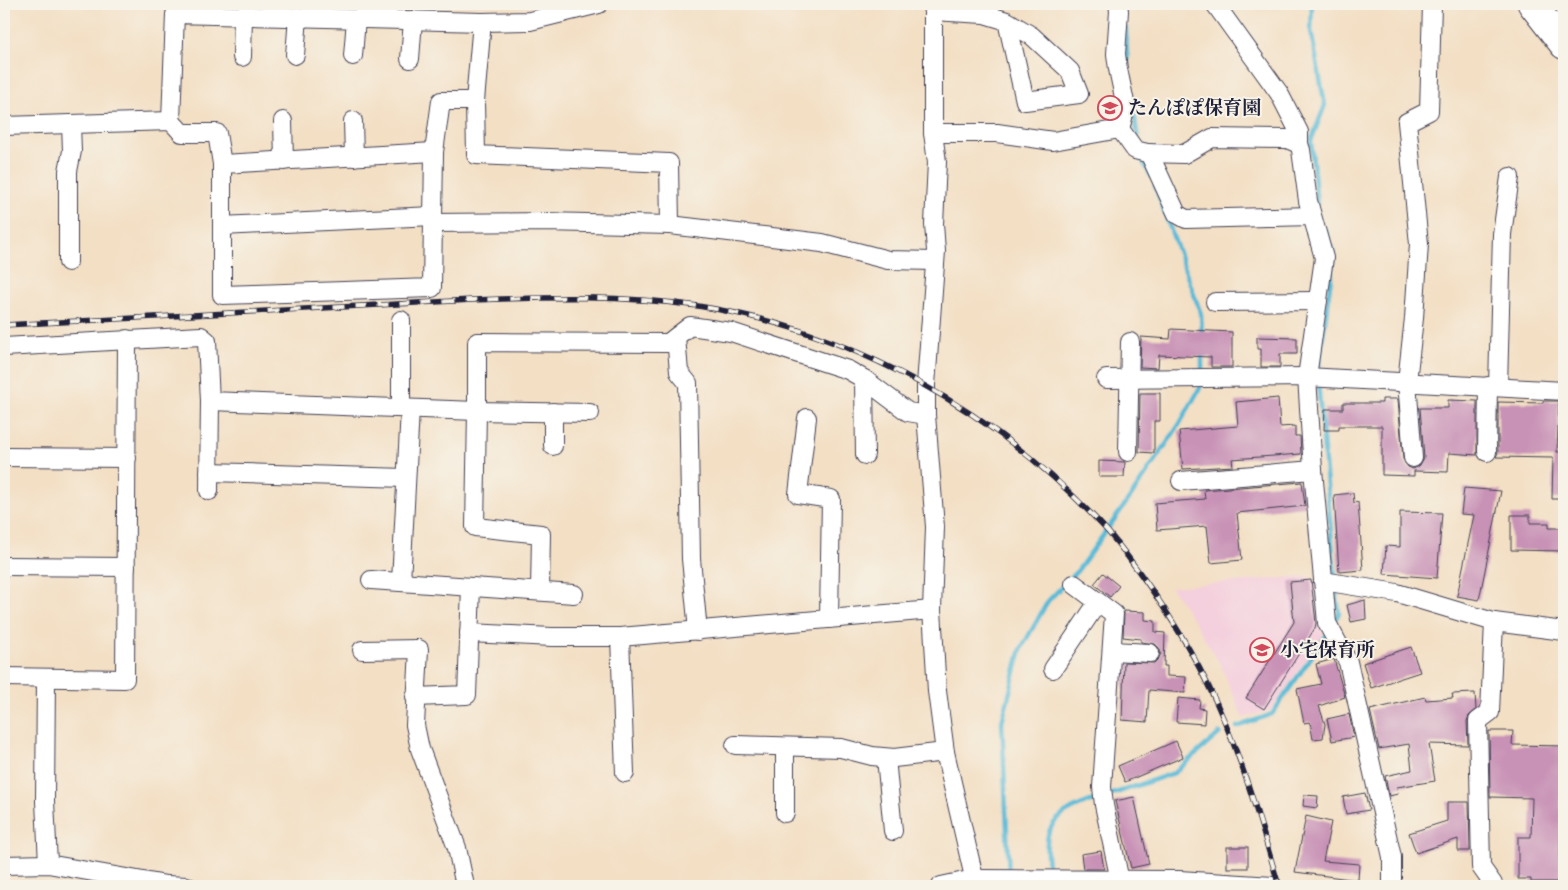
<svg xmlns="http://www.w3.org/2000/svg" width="1568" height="890" font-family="'IM FELL DW Pica','Noto Serif JP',serif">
	<rect width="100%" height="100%" fill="#f7f3e8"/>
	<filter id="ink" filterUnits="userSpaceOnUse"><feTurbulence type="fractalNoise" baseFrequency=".02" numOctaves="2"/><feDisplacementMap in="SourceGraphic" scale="10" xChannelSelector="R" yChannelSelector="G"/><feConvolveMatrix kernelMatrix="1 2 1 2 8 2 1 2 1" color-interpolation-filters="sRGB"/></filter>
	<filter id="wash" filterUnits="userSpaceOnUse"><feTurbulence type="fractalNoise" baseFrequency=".0096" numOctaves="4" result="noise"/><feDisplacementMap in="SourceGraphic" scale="20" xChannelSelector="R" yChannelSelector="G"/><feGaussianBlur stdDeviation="1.12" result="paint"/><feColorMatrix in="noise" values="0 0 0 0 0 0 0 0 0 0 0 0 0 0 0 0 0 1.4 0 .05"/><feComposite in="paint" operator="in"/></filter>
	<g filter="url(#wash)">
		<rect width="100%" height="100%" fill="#f3dfc4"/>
		<!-- built -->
		<polygon fill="#f4cfdd" points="1306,576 1317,582 1323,635 1271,710 1243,718 1220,664 1192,618 1171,587"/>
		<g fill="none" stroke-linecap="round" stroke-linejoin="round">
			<!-- stream -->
			<g stroke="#58bad7" stroke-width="4.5">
				<polyline points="1312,4 1311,31 1325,105 1311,141 1317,205"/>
				<polyline points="1126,28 1128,77"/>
				<polyline points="1133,107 1139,144"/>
				<polyline points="1142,156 1143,162 1151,176"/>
				<polyline points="1155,186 1201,314 1202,335"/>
				<polyline points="1318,374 1334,255 1325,229"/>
				<polyline points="1202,375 1202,353"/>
				<polyline points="1318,381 1335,578"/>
				<polyline points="1333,624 1339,613 1336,588"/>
				<polyline points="1237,727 1272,714 1328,633"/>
				<polyline points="1107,796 1174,773 1220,733"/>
				<path d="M1049,875C1048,865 1046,854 1047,843C1047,816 1078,805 1100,798"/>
				<polyline points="1009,876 1002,722 1021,649 1048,601 1078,570 1132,495 1179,425 1200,388 1201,382"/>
			</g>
		</g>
		<g id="blocks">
			<!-- building -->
			<g fill="#c891b6">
				<polygon points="1171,329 1232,332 1232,367 1211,367 1211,357 1159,355 1158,368 1140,367 1141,337 1170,339"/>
				<polygon points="1257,337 1297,338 1297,354 1280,354 1280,367 1261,367 1261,349 1257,349"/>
				<polygon points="1140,393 1160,393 1160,421 1154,421 1154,453 1139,452"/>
				<polygon points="1278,398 1280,427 1295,426 1295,436 1300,436 1301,454 1232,459 1233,466 1183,469 1179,431 1238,426 1236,402"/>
				<polygon points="1382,399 1398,399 1403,459 1408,467 1413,469 1419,466 1424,458 1420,408 1448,408 1448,400 1477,401 1477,455 1449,453 1448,472 1414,471 1414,476 1382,475 1382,426 1339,426 1339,430 1324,430 1325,409 1343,409 1343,403 1382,403"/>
				<polygon points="1543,401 1559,401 1557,452 1564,452 1564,499 1552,499 1553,458 1496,457 1498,452 1498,402 1543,403"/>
				<polygon points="1099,461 1125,462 1124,477 1099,477"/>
				<polygon points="1302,482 1305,506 1237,513 1242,560 1211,563 1207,526 1157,530 1155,503 1205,499 1204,490"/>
				<polygon points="1464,488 1501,491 1479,600 1457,596 1474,515 1461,514"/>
				<polygon points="1353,493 1354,503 1358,502 1363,570 1339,572 1334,495"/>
				<polygon points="1400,512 1442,513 1437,578 1384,574 1386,546 1400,547"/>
				<polygon points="1511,515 1530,515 1530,523 1549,523 1549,528 1564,528 1564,551 1511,550"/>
				<polygon points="1103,573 1119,586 1110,597 1094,584"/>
				<polygon points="1311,580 1316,623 1315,628 1264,709 1246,698 1294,622 1290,582"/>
				<polygon points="1365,600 1366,619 1351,622 1347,605"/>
				<polygon points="1124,611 1145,612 1145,620 1155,621 1155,632 1165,633 1164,666 1167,666 1167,676 1186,677 1185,693 1149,690 1147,722 1122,720 1124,662 1154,663 1159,658 1161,653 1159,648 1155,644 1141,642 1141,639 1123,637"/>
				<polygon points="1411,647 1420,672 1371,688 1363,663"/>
				<polygon points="1334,659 1345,697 1319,706 1325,724 1323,738 1313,739 1310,722 1304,723 1297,689 1321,684 1316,664"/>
				<polygon points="1475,693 1476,710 1469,716 1467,721 1468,745 1429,744 1435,781 1397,787 1398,794 1389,796 1385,776 1412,770 1409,744 1379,749 1370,710 1425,697 1426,700 1453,698 1452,694"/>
				<polygon points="1178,698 1200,700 1199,708 1205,709 1204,724 1176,722"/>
				<polygon points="1349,714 1354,737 1332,741 1327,719"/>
				<polygon points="1489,731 1513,731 1512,745 1564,746 1564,776 1561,776 1560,882 1531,882 1531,879 1518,879 1518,837 1531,837 1532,798 1490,797"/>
				<polygon points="1176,741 1183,757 1125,782 1118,766"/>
				<polygon points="1365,793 1369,810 1346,814 1343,797"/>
				<polygon points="1304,795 1318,796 1317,808 1303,806"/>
				<polygon points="1134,797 1149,864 1131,868 1115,801"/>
				<polygon points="1447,802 1469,802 1470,851 1458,851 1458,839 1416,853 1409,833 1447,821"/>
				<polygon points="1306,816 1331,822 1323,861 1359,864 1358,880 1295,872"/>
				<rect x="1227" y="847" width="21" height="21"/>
				<polygon points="1101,851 1104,869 1083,869 1081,854"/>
			</g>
		</g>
	</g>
	<g filter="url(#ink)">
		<use href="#blocks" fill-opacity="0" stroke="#413e50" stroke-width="1"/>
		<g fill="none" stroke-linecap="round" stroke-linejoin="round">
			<defs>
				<g id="street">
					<polyline points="931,4 933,11 933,133 937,162 934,224 936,251 926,385 926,415 935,527 932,610 937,691 945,752 976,886"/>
					<polyline points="1215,4 1279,93 1299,132 1299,144 1301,150 1308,201 1324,258 1307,377 1313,470 1327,623 1348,662 1392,857 1392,886"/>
					<polyline points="933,11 984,14 1007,21 1032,36 1070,71 1079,94 1025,101 1007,21"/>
					<polyline points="295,55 298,17"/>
					<polyline points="353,56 356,19"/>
					<polyline points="242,57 243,16"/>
					<polyline points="410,59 413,20"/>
					<polyline points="475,101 476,155 669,163 670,225"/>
					<polyline points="171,121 175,14 482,22 530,21 599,4"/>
					<polyline points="283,121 284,161"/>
					<polyline points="353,121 354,157"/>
					<polyline points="4,126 171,121 182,133 217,133 222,164 222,295 432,288 434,152 441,101 475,101 482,22"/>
					<polyline points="1120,129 1135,150 1147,153 1184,154 1212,138 1287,139 1299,144"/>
					<polyline points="933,133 997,133 1053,141 1120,129 1126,107 1118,69 1116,54 1119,11 1118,4"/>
					<polyline points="1149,153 1177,214 1186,219 1312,216"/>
					<polyline points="222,164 434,152"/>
					<polyline points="433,223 545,222 670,225 822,243 888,260 935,261"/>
					<polyline points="222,226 433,216"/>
					<polyline points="68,262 68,171 72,151 71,124"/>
					<polyline points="1215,302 1318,301"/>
					<polyline points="676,337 679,372 688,383 691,559 698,631"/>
					<polyline points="4,347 201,336 207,341 210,401 477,411 477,342 668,343 690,326 731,332 848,370 864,379 908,412 926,415"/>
					<polyline points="864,379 865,455"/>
					<polyline points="1106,379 1307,377 1564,391"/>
					<polyline points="1498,387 1502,234 1510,177"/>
					<polyline points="401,408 401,320"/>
					<polyline points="807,418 798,494 831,499 829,619"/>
					<polyline points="553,446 553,412"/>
					<polyline points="1128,452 1130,342"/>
					<polyline points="1487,452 1488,386"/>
					<polyline points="4,457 127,458"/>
					<polyline points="1413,458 1407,382 1414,318 1419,244 1407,122 1429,111 1432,4"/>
					<polyline points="209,472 406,478"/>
					<polyline points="1181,481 1313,470"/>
					<polyline points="209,491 210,401"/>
					<polyline points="4,566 126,567"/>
					<polyline points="371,580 574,594"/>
					<polyline points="1323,581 1397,593 1494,622 1564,631"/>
					<polyline points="401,582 410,409"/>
					<polyline points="1074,584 1114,614 1102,787 1104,805 1120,881"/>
					<polyline points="540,591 541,534 475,527 477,411 590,413"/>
					<polyline points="469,633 552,637 620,637 932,610"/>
					<polyline points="620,637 625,773"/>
					<polyline points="362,650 419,649 415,725 420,749 457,848 465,886"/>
					<polyline points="1112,651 1150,653"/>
					<polyline points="1053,669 1098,602"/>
					<polyline points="4,677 125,679 127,339"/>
					<polyline points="46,678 45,801 48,864"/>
					<polyline points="415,697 467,695 471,587"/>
					<polyline points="735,745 841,748 872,756 894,758 945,752"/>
					<polyline points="785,747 785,813"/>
					<polyline points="886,758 893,831"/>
					<polyline points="4,865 48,864 166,885 187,886"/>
					<polyline points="941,886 974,879 1179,880 1273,886"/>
					<polyline points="1493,886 1493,884 1481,867 1478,721 1490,712 1494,622"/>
				</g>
				<polyline id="highway" points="1532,4 1564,45"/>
			</defs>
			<!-- street casing -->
			<use href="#street" stroke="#413e50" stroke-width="20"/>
			<!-- highway casing -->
			<use href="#highway" stroke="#413e50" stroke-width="30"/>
			<!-- street -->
			<use href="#street" stroke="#fff" stroke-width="18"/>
			<!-- highway -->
			<use href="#highway" stroke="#fff" stroke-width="28"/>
			<defs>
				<path id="rail" d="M4,325L472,300C548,297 623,295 698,306C851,330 994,410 1100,523C1110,533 1119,545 1128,557C1158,597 1185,638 1207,683C1239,747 1259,818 1279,886"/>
			</defs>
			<!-- rail casing -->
			<use href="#rail" stroke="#22223b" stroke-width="5.5"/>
			<!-- rail -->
			<use href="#rail" stroke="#f7f3e8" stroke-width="4" stroke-dasharray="11" stroke-linecap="butt"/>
		</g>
	</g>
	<!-- icons -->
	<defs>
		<symbol id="school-ring" viewBox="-11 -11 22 22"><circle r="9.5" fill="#f7f3e8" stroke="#d1495b" stroke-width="1.5"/><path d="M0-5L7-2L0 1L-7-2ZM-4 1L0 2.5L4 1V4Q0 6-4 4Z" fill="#d1495b"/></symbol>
	</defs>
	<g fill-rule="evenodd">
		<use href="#school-ring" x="1096" y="94" width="28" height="28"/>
		<use href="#school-ring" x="1248" y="636" width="28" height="28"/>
	</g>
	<g text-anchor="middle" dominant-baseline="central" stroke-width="4" stroke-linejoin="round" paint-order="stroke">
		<!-- poi labels -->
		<g font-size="19" font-weight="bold" fill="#22223b" stroke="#f7f3e8" text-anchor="start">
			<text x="1128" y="108">たんぽぽ保育園</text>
			<text x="1280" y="650">小宅保育所</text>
		</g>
	</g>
	<!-- margin -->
	<rect width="1568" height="890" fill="none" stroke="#f7f3e8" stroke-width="20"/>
</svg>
